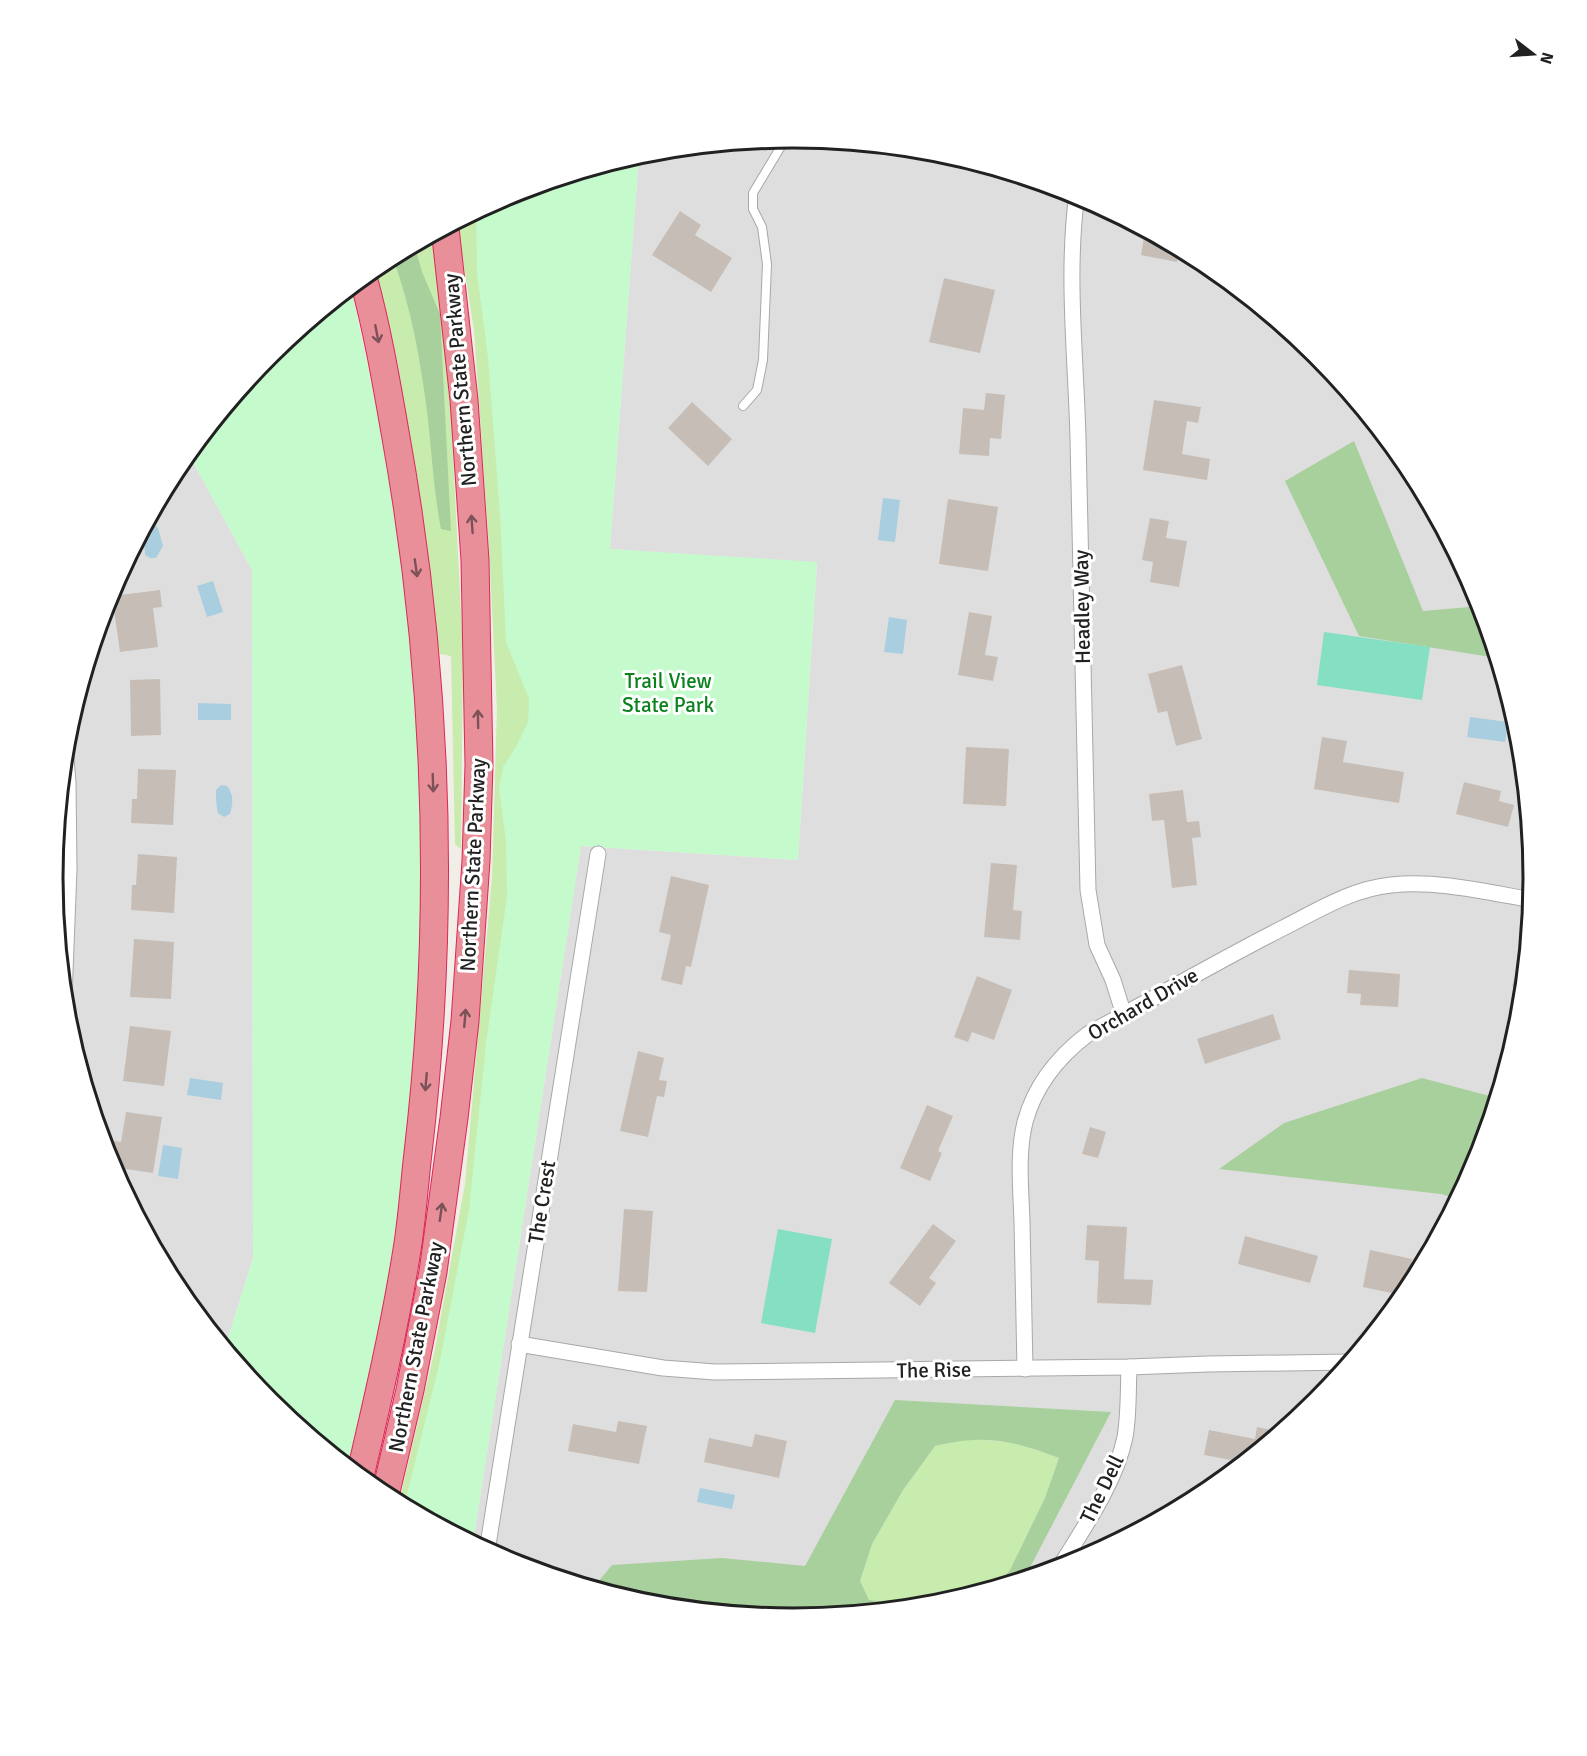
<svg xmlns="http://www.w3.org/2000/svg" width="1587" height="1756" font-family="Signika,sans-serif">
	<rect width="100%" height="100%" fill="#f1eee7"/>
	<!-- residential -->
	<g fill="#dfdede">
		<polygon points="794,137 938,151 1077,194 1205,262 1318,354 1410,467 1478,595 1520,734 1534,878 1520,1023 1478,1162 1409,1290 1317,1402 1205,1494 1077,1563 938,1605 793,1619 649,1605 510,1562 473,1543 581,846 798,860 817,563 610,549 639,154 649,151"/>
		<polygon points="188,453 252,570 253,1258 225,1348 177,1289 109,1161 67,1022 53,878 67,733 109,594 178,466"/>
	</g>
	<!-- grass -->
	<g fill="#c8ebae">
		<polygon points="485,207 538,668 512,933 453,1331 409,1509 399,1503 435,1349 465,1184 492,877 497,709 489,549 474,330 457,222"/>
		<polygon points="434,234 448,356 463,654 461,849 455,844 451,656 440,654 398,365 375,268 382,262"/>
		<polygon points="969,1439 1012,1442 1059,1458 1045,1498 1010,1570 994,1588 938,1605 919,1607 869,1600 860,1581 872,1544 903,1490 935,1446"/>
	</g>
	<!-- forest -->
	<g fill="#a8d09c">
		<path d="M414,244L422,272L440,314L451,531L441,529C434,493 432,456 428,419C421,364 412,308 392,256Z"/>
		<polygon points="1354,441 1423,611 1481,606 1497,658 1359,636 1285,481"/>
		<polygon points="1422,1078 1497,1098 1478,1162 1458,1199 1441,1194 1219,1169 1284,1123"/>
		<path d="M895,1400L1111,1412L1024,1579L994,1588L1010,1570L1045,1498L1059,1458C1012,1440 985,1434 935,1446L903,1490L872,1544L860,1581L869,1600L919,1607L793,1619L649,1605L593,1588L612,1565L722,1558L805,1566Z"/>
	</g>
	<!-- park -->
	<g fill="#c5facd">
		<polygon points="639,154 610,549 817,562 798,860 581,846 473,1543 404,1506 439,1365 469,1210 486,1043 507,896 506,842 499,789 503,767 516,747 528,722 529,699 506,642 500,515 488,358 477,273 476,212 510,193"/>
		<polygon points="351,288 378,413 397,523 410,629 423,807 421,989 405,1200 350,1468 269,1402 225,1348 253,1258 252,570 188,453 270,354"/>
	</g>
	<!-- pitch -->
	<g fill="#85e0c3">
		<polygon points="1324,632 1430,647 1422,700 1317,685"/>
		<polygon points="778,1229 832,1239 815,1333 761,1323"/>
	</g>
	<!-- water -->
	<g fill="#a8cedf">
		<polygon points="883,498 900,500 895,542 878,540"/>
		<polygon points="153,524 158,528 163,546 156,558 150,558 145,555 144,541 140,536 146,525"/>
		<polygon points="213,581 223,612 207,617 197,586"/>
		<polygon points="889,617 907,620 903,654 884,652"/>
		<polygon points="198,703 231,704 231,720 198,720"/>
		<polygon points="1470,717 1508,722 1505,742 1467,737"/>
		<path d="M221,785L227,786C234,795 233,803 230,814L224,817L218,813C216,806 216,798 216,790Z"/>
		<polygon points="190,1078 223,1083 221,1100 187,1095"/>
		<polygon points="163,1145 182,1148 178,1179 158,1176"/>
		<polygon points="700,1488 735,1495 732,1509 697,1502"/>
	</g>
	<!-- building -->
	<g fill="#c6beb6">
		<polygon points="680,211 701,225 695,235 732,258 711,292 652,255"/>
		<polygon points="1145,231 1179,248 1177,262 1141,255"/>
		<polygon points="944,278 995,290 980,353 929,342"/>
		<polygon points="986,393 1005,395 1001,439 990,438 989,456 959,454 963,408 984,410"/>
		<polygon points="1154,400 1201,407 1198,423 1187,421 1182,454 1210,459 1207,480 1143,470"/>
		<polygon points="692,402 732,439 708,466 668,428"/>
		<polygon points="948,499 998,507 988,571 939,564"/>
		<polygon points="1150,518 1169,521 1166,538 1187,541 1179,587 1150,582 1153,562 1142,560"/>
		<polygon points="160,590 162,607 153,608 158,647 120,652 112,596"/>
		<polygon points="969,612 992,616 985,655 998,657 993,681 958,675"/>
		<polygon points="1182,665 1202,739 1176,746 1167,711 1158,713 1148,674"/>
		<polygon points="160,679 161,735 131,736 130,680"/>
		<polygon points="1322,737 1347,741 1343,762 1404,772 1399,803 1314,789"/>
		<polygon points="966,747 1009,749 1006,806 963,804"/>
		<polygon points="138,769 176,770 173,825 131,823 132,799 137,799"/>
		<polygon points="1464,782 1501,791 1499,801 1514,805 1508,827 1456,814"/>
		<polygon points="1183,790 1187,822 1199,821 1201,837 1192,838 1197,885 1172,888 1164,820 1152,821 1149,794"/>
		<polygon points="138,854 177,857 174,913 131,910 132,885 136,885"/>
		<polygon points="991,863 1017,865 1013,910 1022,911 1020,940 984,937"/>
		<polygon points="671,876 709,885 691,967 686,966 682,985 661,980 671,935 659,932"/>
		<polygon points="134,939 174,942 171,999 130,997"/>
		<polygon points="1518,966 1526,969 1523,990 1512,986"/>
		<polygon points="1349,970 1400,974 1398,1007 1360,1005 1361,994 1347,993"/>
		<polygon points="977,976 1012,990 994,1040 972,1032 968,1042 954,1037"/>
		<polygon points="1273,1014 1281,1039 1205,1064 1197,1039"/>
		<polygon points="130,1026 171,1031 164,1086 123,1081"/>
		<polygon points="638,1051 664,1058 659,1080 667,1081 664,1097 657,1096 648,1137 620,1131"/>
		<polygon points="927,1105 953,1116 938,1151 942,1153 930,1181 900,1168"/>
		<polygon points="126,1112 162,1117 153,1173 112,1167 111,1165 114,1141 121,1142"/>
		<polygon points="1090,1127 1106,1132 1098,1158 1082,1154"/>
		<polygon points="624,1209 653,1211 647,1292 618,1291"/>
		<polygon points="933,1224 956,1241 929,1278 936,1283 920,1306 889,1283"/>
		<polygon points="1087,1225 1127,1227 1124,1279 1153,1280 1151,1305 1097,1303 1099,1261 1085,1260"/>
		<polygon points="1245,1236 1318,1256 1310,1283 1238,1264"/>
		<polygon points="1370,1250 1412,1259 1410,1269 1420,1271 1405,1296 1363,1287"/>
		<polygon points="618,1421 647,1426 639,1464 568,1451 573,1424 616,1432"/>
		<polygon points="1257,1427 1281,1432 1228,1475 1231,1460 1204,1455 1209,1430 1255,1439"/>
		<polygon points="755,1434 787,1441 779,1478 704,1462 709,1438 752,1447"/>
	</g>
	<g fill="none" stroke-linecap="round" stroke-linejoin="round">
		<defs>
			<polyline id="service" points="743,406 757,390 763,360 767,264 762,227 753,209 753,193 786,138"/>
			<g id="minor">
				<path d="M1077,193C1066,275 1076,357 1078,439C1081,589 1085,739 1088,890L1097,945L1113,980L1124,1015"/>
				<polyline points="64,998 69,869 68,782 65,747"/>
				<polyline points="519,1344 663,1368 715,1372 1129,1367 1208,1364 1350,1362"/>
				<path d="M1025,1369C1024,1320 1023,1271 1022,1222C1021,1189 1017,1154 1025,1122C1035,1085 1059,1056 1088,1034C1153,999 1216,962 1281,929C1317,911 1351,889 1391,885C1438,880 1486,892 1532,900"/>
				<polyline points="487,1551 598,854"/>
				<path d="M1059,1568C1083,1529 1116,1482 1125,1437C1129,1414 1128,1390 1129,1367"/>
			</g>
			<g id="motorway">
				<path d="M360,1476C377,1403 394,1330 406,1256C412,1222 414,1187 418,1153C446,913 438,670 395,432C386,380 377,328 363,277"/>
				<polyline points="385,1496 410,1390 433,1272 454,1118 465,1021 476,861 479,765 475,560 464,400 445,228"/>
			</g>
		</defs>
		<!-- service casing -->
		<use href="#service" stroke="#a8a8a8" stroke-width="10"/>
		<!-- minor casing -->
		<use href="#minor" stroke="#a8a8a8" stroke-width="17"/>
		<!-- motorway casing -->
		<use href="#motorway" stroke="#dc2759" stroke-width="29"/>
		<!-- service -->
		<use href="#service" stroke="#fff" stroke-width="8"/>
		<!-- minor -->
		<use href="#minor" stroke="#fff" stroke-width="15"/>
		<!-- motorway -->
		<use href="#motorway" stroke="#e88f9a" stroke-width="27"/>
	</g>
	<!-- one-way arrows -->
	<defs><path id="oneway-shaft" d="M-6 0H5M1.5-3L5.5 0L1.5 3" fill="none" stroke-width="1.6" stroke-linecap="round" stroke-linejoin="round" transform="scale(1.5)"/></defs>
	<g stroke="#7b5257">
		<use href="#oneway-shaft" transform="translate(377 334) rotate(79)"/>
		<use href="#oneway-shaft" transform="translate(472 524) rotate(-94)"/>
		<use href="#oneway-shaft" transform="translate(416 568) rotate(82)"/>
		<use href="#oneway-shaft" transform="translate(478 719) rotate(-91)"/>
		<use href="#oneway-shaft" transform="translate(433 783) rotate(88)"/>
		<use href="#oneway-shaft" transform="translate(465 1018) rotate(-85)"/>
		<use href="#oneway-shaft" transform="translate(426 1082) rotate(95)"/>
		<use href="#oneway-shaft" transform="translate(441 1212) rotate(-82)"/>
	</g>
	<g text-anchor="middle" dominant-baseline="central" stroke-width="6" stroke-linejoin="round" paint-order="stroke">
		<!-- street labels -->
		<g font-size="21" fill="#212121" stroke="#fff">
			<text transform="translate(460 380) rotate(-95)">Northern State Parkway</text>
			<text transform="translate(1082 607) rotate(-91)">Headley Way</text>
			<text transform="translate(473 865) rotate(-87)">Northern State Parkway</text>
			<text transform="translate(1143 1004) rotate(-30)">Orchard Drive</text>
			<text transform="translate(542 1202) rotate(-81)">The Crest</text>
			<text transform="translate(416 1347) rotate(-79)">Northern State Parkway</text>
			<text transform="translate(934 1370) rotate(-1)">The Rise</text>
			<text transform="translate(1102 1489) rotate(-64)">The Dell</text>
		</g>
		<!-- park labels -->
		<g font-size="21" fill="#0b821d" stroke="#fff">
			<text x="668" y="681">Trail View<tspan x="668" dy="24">State Park</tspan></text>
		</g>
	</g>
	<!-- crop -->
	<path d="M0 0H1587V1756H0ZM63 878a730 730 0 1 1 1460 0a730 730 0 1 1-1460 0Z" fill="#fff" fill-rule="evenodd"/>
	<path fill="none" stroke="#212121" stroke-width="3" d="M63 878a730 730 0 1 1 1460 0a730 730 0 1 1-1460 0Z"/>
	<!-- north arrow -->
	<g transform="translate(1533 54) rotate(107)" stroke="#ffffff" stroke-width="4.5" paint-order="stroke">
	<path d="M0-4.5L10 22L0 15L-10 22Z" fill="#212121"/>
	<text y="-9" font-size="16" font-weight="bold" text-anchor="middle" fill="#212121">N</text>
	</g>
</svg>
